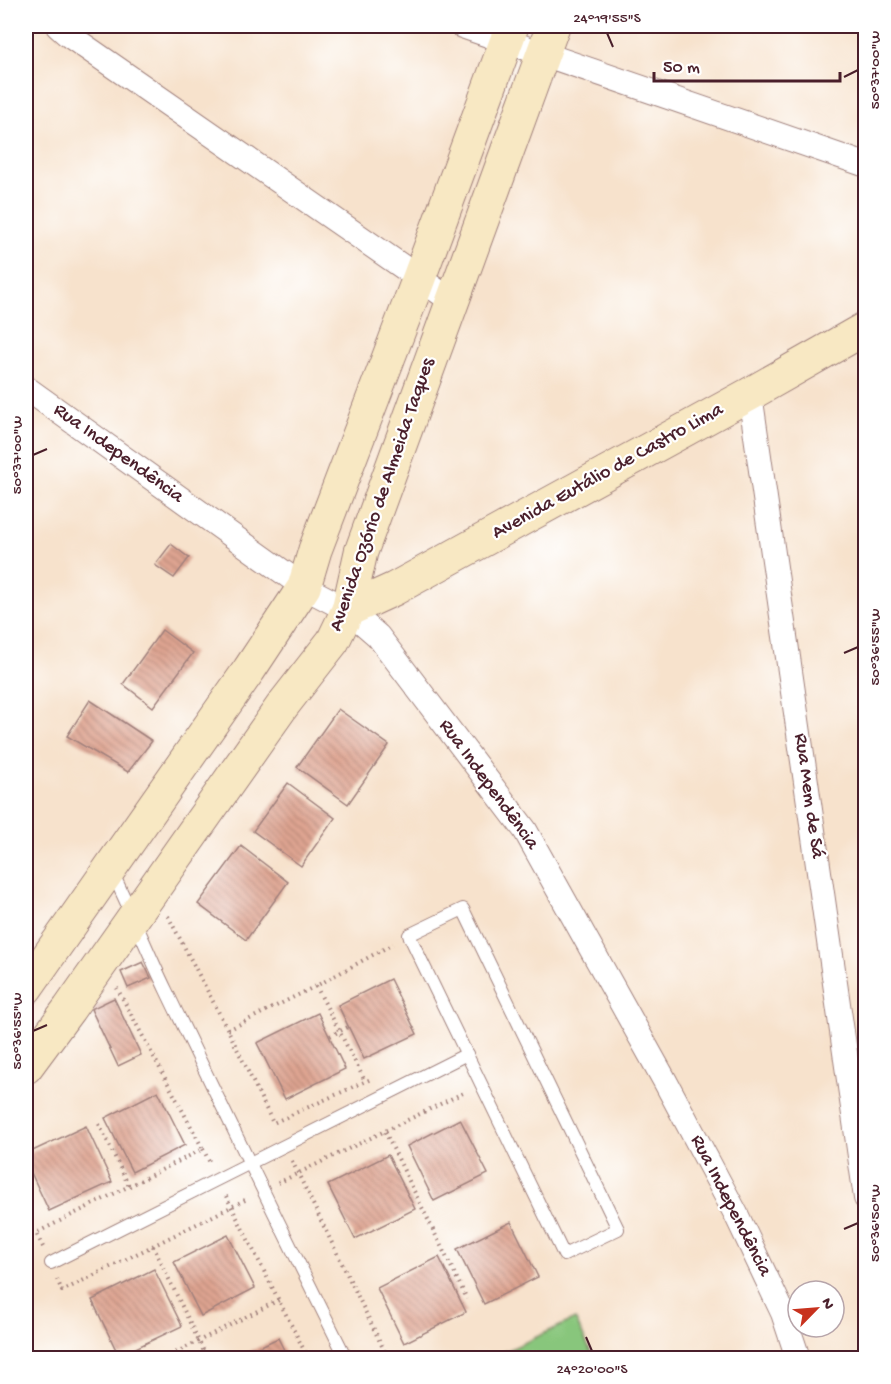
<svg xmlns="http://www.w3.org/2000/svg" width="891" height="1384" font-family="'Gochi Hand',sans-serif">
	<defs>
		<pattern id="building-back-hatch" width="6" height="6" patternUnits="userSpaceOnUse" patternTransform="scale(1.5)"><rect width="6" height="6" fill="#dea491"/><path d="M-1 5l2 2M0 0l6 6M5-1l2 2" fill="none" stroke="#b68577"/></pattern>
	</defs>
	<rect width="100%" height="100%" fill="#fff"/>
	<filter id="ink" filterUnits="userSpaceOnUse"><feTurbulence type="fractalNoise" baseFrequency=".0167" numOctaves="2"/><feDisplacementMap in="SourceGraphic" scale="12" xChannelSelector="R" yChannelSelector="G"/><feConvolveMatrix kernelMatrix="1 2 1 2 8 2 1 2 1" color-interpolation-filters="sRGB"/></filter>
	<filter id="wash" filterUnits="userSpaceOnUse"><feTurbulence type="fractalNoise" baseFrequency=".008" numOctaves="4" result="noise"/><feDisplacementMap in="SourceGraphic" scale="24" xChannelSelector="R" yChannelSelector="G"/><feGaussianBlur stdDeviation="1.35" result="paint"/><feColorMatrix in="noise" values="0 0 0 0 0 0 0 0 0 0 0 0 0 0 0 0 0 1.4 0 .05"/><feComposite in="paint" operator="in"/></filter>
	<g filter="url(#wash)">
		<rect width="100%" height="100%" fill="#f7e2cc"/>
		<!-- garden -->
		<polygon fill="#88c67c" stroke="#697254" stroke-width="1.5" points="575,1319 594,1358 491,1358"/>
		<g id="blocks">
			<!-- building -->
			<g fill="url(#building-back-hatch)">
				<polygon points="171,544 189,558 174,578 155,565"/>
				<polygon points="162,630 193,653 153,707 123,684"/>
				<polygon points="90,700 152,741 128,772 67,736"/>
				<polygon points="338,709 389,745 348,804 297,767"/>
				<polygon points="288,783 335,818 301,866 253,831"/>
				<polygon points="241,846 288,882 246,940 198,904"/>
				<polygon points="143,962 151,978 128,988 121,972"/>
				<polygon points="390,979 417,1034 364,1059 338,1005"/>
				<polygon points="114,998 141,1055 118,1066 91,1009"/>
				<polygon points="318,1013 345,1069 285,1099 257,1043"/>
				<polygon points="158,1091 185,1145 132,1172 105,1118"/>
				<polygon points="460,1119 488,1174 434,1201 407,1146"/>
				<polygon points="86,1126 112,1182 49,1211 26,1162 26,1154"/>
				<polygon points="388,1155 415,1209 355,1239 328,1185"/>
				<polygon points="511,1222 538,1277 484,1304 457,1249"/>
				<polygon points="228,1235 255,1288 201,1316 174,1262"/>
				<polygon points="439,1257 466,1312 404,1343 377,1288"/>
				<polygon points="154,1269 182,1326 119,1356 92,1300"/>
				<polygon points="278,1338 288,1358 236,1358"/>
			</g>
		</g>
	</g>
	<g filter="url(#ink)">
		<use href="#blocks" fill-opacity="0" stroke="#a0807c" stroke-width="1.5"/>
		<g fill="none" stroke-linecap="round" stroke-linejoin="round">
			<defs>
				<g id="lane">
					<path d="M111,870C131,910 147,951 166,990C225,1113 285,1236 346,1358"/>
					<polygon points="463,909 618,1229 564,1255 409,935"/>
					<polyline points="51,1263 467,1054"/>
				</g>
				<g id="street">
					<polyline points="58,26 67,34 452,301"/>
					<polyline points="462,26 866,165"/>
					<polyline points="26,388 304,587 348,610 378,636 525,830 665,1081 736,1214 783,1313 798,1358"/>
					<polyline points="750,394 866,1198"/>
				</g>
				<g id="secondary">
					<polyline points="348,610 394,589 750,394 866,328"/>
					<polyline points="26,988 249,670 304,587 315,550 419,278 512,26"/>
					<polyline points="26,1067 69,1009 283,705 333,641 348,610 361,552 553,26"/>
				</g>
			</defs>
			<!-- lane casing -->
			<use href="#lane" stroke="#a0807c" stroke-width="14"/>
			<!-- street casing -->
			<use href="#street" stroke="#a0807c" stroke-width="26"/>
			<!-- secondary casing -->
			<use href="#secondary" stroke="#a0807c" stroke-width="35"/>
			<!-- path -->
			<g stroke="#a0807c" stroke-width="4" stroke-dasharray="1.5 4.5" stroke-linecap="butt">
				<polyline points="168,916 228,1030 273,1123 371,1079"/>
				<polyline points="316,986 365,1081"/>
				<polyline points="228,1030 316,986 393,944"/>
				<polyline points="330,1036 348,1027"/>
				<polyline points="99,1124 129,1186"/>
				<polyline points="385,1132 467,1299"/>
				<polyline points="203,1149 211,1165"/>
				<polyline points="292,1161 385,1352"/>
				<polyline points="278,1183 465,1092"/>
				<polyline points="226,1196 308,1358"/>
				<polyline points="153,1246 207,1358"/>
				<polyline points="43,1247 36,1233 203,1149 117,988"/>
				<polyline points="57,1279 62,1291 247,1199"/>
				<polyline points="165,1358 279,1300"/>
			</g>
			<!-- lane -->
			<use href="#lane" stroke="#fff" stroke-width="12"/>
			<!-- street -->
			<use href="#street" stroke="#fff" stroke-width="24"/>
			<!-- secondary -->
			<use href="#secondary" stroke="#f8e8c3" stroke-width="33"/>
		</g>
	</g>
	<!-- ticks -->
	<path fill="none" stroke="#4a1f2b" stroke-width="2" d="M607,33L613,47M844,77L858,70M33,455L47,449M844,653L858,647M33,1031L47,1025M844,1229L858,1223M586,1337L592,1351"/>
	<g text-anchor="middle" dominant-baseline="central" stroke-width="4.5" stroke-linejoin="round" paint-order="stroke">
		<!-- street labels -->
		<g font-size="20" fill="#4a1f2b" stroke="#fff">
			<text transform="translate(118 454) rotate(36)">Rua Independência</text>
			<text transform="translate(608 472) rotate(-29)">Avenida Eutálio de Castro Lima</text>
			<text transform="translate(383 495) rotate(-71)">Avenida Ozório de Almeida Taques</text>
			<text transform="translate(488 785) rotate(54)">Rua Independência</text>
			<text transform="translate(808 796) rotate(82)">Rua Mem de Sá</text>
			<text transform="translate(730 1206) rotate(63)">Rua Independência</text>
		</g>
	</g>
	<!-- margin -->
	<rect width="891" height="1384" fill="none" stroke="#fff" stroke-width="66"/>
	<!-- north arrow -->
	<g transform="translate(816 1309) rotate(65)"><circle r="28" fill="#ffffff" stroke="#b7a5aa" stroke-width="1.5"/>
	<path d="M0-4.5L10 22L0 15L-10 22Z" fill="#c8321e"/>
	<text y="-9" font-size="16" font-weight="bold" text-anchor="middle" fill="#4a1f2b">N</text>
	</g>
	<!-- scale -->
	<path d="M654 72v9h186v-9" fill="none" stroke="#4a1f2b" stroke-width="3"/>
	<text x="663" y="72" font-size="18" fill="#4a1f2b" stroke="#ffffff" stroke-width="4.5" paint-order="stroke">50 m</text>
	<rect x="33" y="33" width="825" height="1318" fill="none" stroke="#4a1f2b" stroke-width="2"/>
	<g font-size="15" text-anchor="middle" fill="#4a1f2b">
		<text x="607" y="22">24°19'55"S</text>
		<text transform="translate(874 70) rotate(-90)" y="5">50°37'00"W</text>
		<text transform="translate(16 455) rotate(-90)" y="5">50°37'00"W</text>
		<text transform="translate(874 647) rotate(-90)" y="5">50°36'55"W</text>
		<text transform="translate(16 1031) rotate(-90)" y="5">50°36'55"W</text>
		<text transform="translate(874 1223) rotate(-90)" y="5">50°36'50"W</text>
		<text x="592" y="1373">24°20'00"S</text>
	</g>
</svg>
